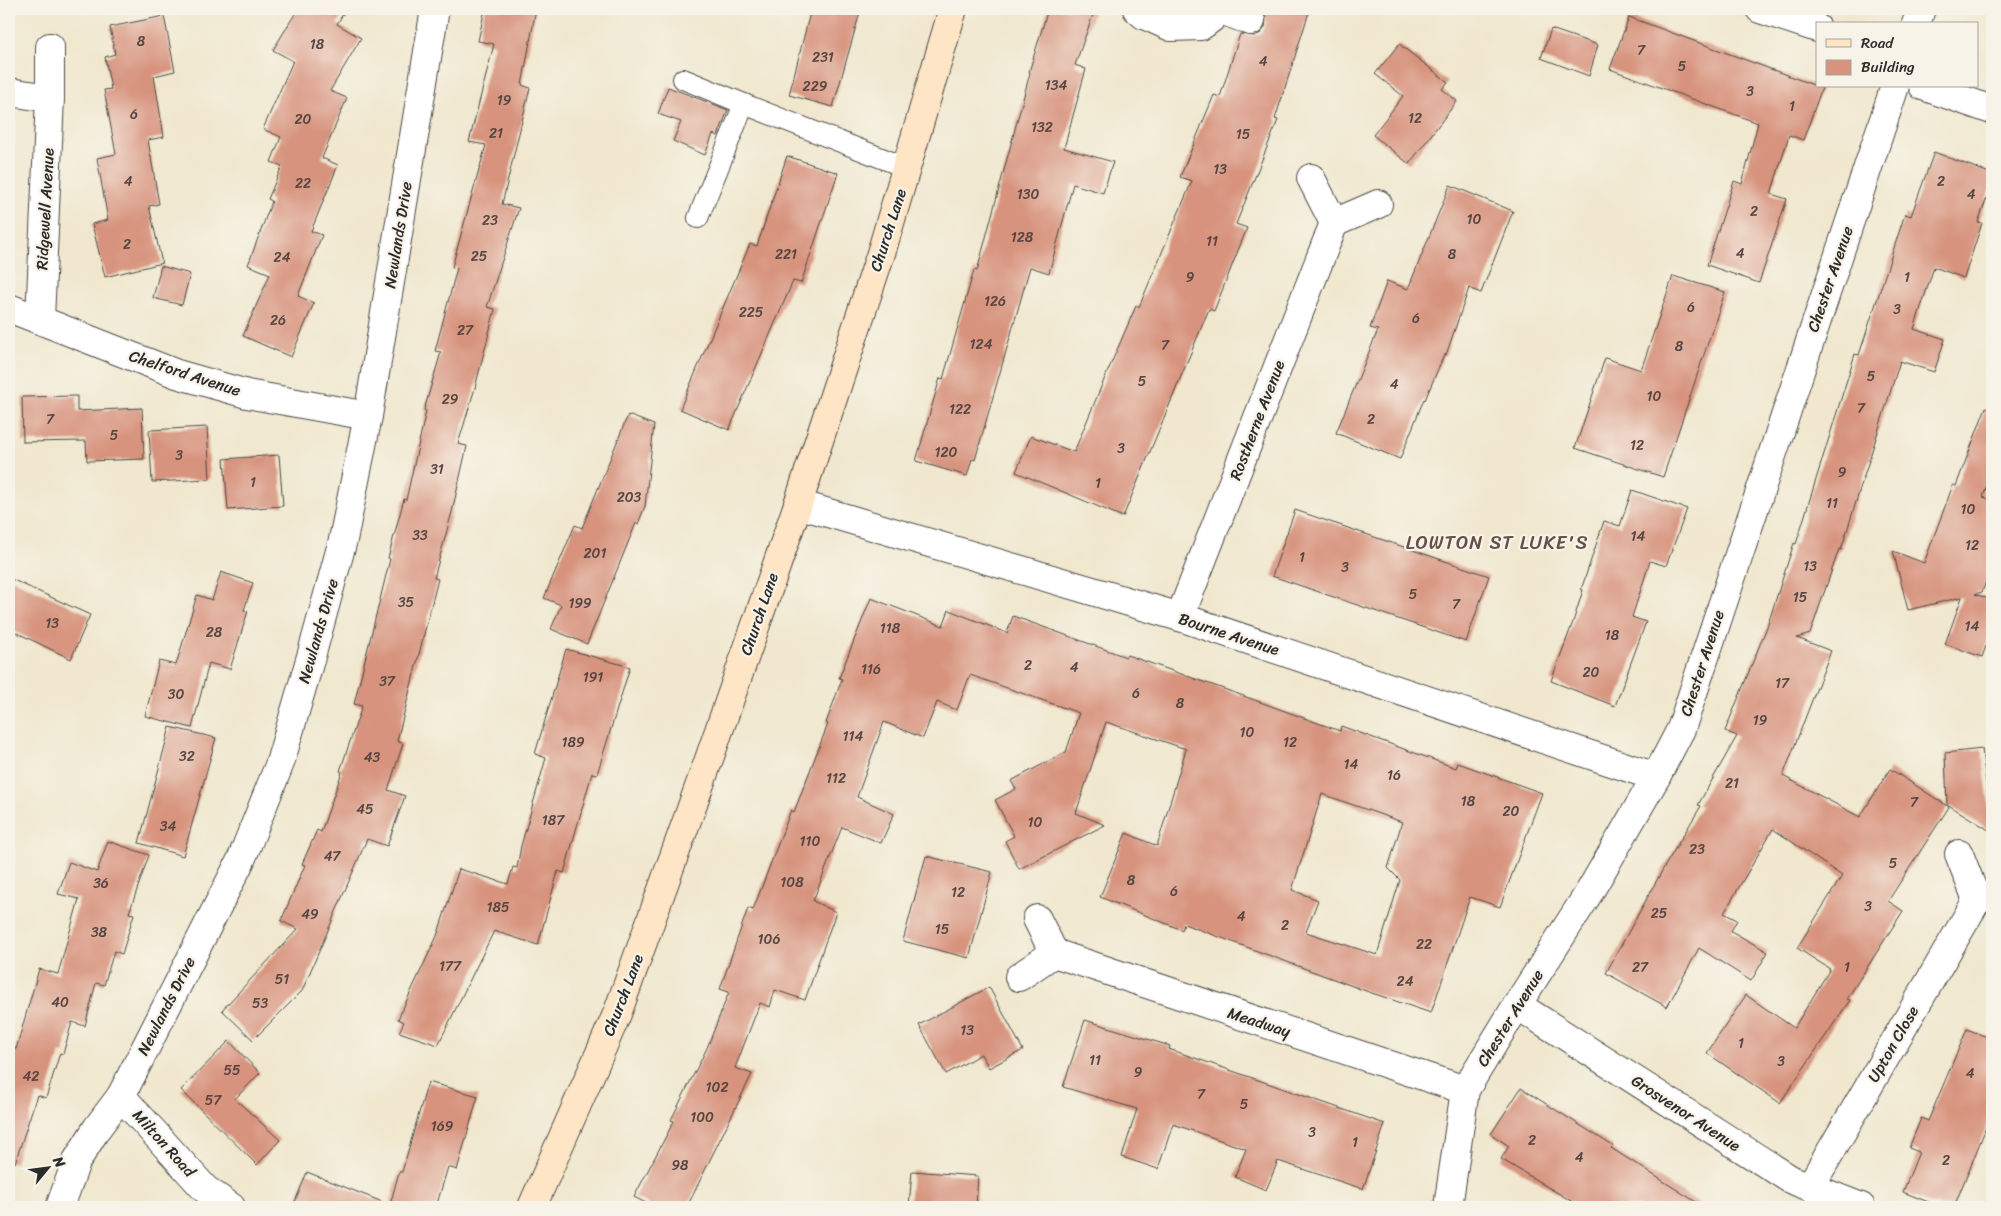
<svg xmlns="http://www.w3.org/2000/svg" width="2001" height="1216" font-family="Sriracha,sans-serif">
	<rect width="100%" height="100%" fill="#f7f3e8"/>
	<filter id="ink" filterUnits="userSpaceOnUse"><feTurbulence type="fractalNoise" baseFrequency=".02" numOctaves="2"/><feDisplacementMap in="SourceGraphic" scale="10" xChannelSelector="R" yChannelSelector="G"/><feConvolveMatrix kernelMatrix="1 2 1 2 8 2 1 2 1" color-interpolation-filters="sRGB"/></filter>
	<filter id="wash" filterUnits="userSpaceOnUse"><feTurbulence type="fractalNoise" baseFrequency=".0096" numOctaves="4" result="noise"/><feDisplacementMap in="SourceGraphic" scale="20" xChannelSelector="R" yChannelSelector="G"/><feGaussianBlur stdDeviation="1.12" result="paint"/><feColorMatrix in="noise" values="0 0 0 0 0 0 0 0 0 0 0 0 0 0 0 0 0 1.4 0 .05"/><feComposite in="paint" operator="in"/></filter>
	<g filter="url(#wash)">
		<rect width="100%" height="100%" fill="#f0e7ce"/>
		<g id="blocks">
			<!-- building -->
			<g fill="#d7937d" fill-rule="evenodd">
				<polygon points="298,9 346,9 337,24 361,38 330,91 347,98 322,158 338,165 311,231 322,235 298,296 314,303 291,357 243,336 270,274 248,265 272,201 268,199 282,166 271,162 281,137 263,129 293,61 273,50"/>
				<polygon points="485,9 536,9 522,85 530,88 502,204 519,208 487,307 495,309 475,388 458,444 467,446 452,512 434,578 438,579 397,741 403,744 388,790 405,796 387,846 367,839 302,991 253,1040 222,1010 298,929 281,921 305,865 302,864 317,830 321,832 342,772 340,771 362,706 354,704 390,559 388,558 404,499 406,500 426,411 424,410 441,352 435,351 457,268 452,267 486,145 469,142 494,44 478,41"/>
				<polygon points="811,9 861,9 833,107 789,95"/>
				<polygon points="1048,9 1095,9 1075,65 1086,69 1064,148 1113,162 1103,193 1073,184 1049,273 1030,267 975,460 972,459 967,476 916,461 940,378 943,379 974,270 977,271 1030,73 1029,72"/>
				<polygon points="1260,9 1310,9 1275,119 1278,120 1236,224 1247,228 1214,311 1209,309 1123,517 1016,472 1031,436 1074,452 1104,380 1136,306 1139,307 1192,181 1180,177 1214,95 1220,97 1240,34 1254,36 1261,33 1265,27 1266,18"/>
				<polygon points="164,16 175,71 154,76 164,137 148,140 159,204 149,206 162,263 105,277 92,224 108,220 97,158 116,154 104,90 111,89 105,57 115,54 110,27"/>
				<polygon points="1629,17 1822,88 1803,140 1789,135 1771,194 1787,199 1759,283 1707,265 1734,181 1742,184 1758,123 1610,69"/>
				<polygon points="1551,29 1598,45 1589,76 1541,58"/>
				<polygon points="1399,44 1448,82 1442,89 1457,101 1409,164 1373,135 1403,96 1375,74"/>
				<polygon points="668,87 728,110 718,136 713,134 705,155 673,141 681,122 658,114"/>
				<polygon points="1934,152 1992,174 1992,184 1978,222 1982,223 1964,278 1934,267 1914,329 1945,339 1934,372 1900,361 1841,550 1839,549 1810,634 1797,638 1831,651 1783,776 1860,817 1890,769 1949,807 1888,901 1903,911 1847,999 1850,1000 1780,1103 1707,1053 1746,995 1794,1028 1830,969 1797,948 1842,876 1773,829 1724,913 1737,920 1731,931 1768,952 1751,981 1699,948 1667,1007 1606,973 1663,869 1701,806 1698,805 1737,736 1725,731 1767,627 1794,543 1796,544 1855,354 1859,355 1905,214 1911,216"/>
				<polygon points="787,156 838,173 801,283 793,281 729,430 680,409 750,244 757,246"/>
				<polygon points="1450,185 1513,211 1481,293 1469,288 1446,355 1444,355 1425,400 1424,399 1400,459 1336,433 1378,330 1370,328 1387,281 1408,289"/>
				<polygon points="161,266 190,274 182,305 153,298"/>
				<polygon points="1673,276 1725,292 1663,477 1575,448 1605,358 1641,370"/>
				<polygon points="77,396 77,411 142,408 144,459 87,461 86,441 23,442 22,397"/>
				<polygon points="1986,407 1992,410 1992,470 1983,497 1992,500 1992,566 1982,592 1975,594 1992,600 1992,630 1982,657 1945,644 1962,597 1908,610 1893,551 1924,563 1953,485 1956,486"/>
				<polygon points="628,415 654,425 645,506 638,524 636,523 587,644 551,629 561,605 544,598 575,525 582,528"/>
				<polygon points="207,427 210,479 152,482 149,430"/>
				<polygon points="279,455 283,506 228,510 224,459"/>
				<polygon points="1632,490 1687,509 1666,566 1650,561 1632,617 1646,622 1615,706 1551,681 1573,622 1583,590 1581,590 1604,521 1620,526"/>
				<polygon points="1295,510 1489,576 1466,642 1272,576"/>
				<polygon points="221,572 253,583 244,610 248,611 230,669 209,663 192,728 145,716 159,661 176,665 197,595 212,600"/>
				<polygon points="9,578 90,615 71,659 9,629"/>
				<path d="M871,598L943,626L949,610L1007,633L1013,616L1126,657L1127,655L1238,694L1340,731L1341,726L1456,768L1458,763L1542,793L1500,907L1470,897L1431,1013L1366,991L1184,924L1182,930L1100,897L1126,833L1157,846L1186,749L1106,722L1076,813L1105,825L1019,869L1005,841L1014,836L995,800L1016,789L1011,781L1066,752L1079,713L970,675L957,710L937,702L923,738L884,722L857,797L894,814L881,843L842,827L813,901L836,912L805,1000L775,990L770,1007L760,1003L735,1068L752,1074L687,1207H654L634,1197L674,1121L671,1120L707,1048L729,992L720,989L748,908L753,910L791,810L794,812L828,724L826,723L842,679L839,678ZM1322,794L1402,822L1388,868L1400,880L1377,955L1306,932L1318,900L1292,890Z"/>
				<polygon points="566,649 630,667 597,774 592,773 564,873 558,871 538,945 494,931 438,1045 399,1032 404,1022 398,1019 437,936 459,869 508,884 513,867 517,868 521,846 546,758 535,754"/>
				<polygon points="170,727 216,738 183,856 139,843"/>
				<polygon points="1982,749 1992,830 1992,832 1947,804 1945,753"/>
				<polygon points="108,841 149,855 129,913 134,914 122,954 114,951 104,985 96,983 85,1026 72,1022 63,1054 60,1053 46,1098 37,1095 15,1163 9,1162 9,1046 16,1049 39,969 58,974 79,899 58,894 69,862 97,872"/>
				<polygon points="926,856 992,872 969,958 903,941"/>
				<polygon points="989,987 1023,1050 989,1068 981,1054 946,1074 919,1025"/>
				<polygon points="1085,1020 1170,1046 1169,1049 1385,1124 1363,1189 1278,1161 1266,1190 1235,1177 1246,1149 1173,1124 1158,1169 1122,1157 1137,1109 1063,1087"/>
				<polygon points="1967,1029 1992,1039 1992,1113 1954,1207 1941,1207 1903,1192 1919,1152 1909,1148 1921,1118 1928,1121"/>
				<polygon points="229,1041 260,1073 235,1099 280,1140 257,1165 181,1090"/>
				<polygon points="428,1082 478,1096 457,1170 448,1167 436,1207 293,1207 307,1172 390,1205 399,1172 402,1172"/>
				<polygon points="1521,1088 1613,1146 1611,1148 1704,1207 1581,1207 1501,1159 1509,1146 1491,1134"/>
				<polygon points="912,1171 978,1176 976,1207 909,1207"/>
			</g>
		</g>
	</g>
	<g filter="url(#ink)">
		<use href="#blocks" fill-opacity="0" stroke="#494743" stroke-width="1"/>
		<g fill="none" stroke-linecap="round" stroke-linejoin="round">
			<defs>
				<g id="service">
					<polyline points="683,79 744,104"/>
					<polyline points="698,218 744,104 907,168"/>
				</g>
				<g id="minor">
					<polyline points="1137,9 1144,15 1171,27 1201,26 1212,18 1215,9"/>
					<polyline points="1218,9 1251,21"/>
					<polyline points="1760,9 1817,28"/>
					<polyline points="1916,24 1921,9"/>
					<polyline points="1923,86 1992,110"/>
					<polyline points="9,92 50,98"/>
					<polyline points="1311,178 1334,223 1378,204"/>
					<polyline points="9,308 177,374 247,394 368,416"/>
					<polyline points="40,319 50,98 50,47"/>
					<polyline points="798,504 1180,617 1656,777"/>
					<polyline points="1180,617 1334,223"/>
					<polyline points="1959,854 1977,900 1992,895"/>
					<polyline points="1037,919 1054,953"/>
					<polyline points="1054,953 1465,1090"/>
					<polyline points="1019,977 1054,953"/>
					<polyline points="1517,1005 1790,1179 1861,1207"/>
					<polyline points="121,1096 205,1189 231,1207"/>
					<polyline points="1810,1187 1977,900"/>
					<polyline points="60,1207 76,1162 97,1128 121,1096 241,860 280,763 312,653 343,540 368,416 435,9"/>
					<polyline points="1448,1207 1465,1090 1517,1005 1590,891 1656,777 1681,729 1895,86"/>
				</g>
				<polyline id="secondary" points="532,1207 617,1014 708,762 798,504 882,250 953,9"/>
			</defs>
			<!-- service casing -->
			<use href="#service" stroke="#494743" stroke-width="22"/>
			<!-- minor casing -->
			<use href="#minor" stroke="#494743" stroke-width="30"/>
			<!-- secondary casing -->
			<use href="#secondary" stroke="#494743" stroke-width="30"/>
			<!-- service -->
			<use href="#service" stroke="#fff" stroke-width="20"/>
			<!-- minor -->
			<use href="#minor" stroke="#fff" stroke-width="28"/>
			<!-- secondary -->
			<use href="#secondary" stroke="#fee5c5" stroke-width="28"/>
		</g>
	</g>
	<g text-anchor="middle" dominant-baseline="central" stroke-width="4.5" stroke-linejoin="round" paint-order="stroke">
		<!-- number labels -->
		<g font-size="14" fill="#564540">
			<text x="141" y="41">8</text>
			<text x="317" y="44">18</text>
			<text x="1641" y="50">7</text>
			<text x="823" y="57">231</text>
			<text x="1263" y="61">4</text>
			<text x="1682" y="66">5</text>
			<text x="1056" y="85">134</text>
			<text x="815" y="86">229</text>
			<text x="1750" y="91">3</text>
			<text x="504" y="100">19</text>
			<text x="1792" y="106">1</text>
			<text x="134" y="114">6</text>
			<text x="1415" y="118">12</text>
			<text x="303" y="119">20</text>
			<text x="1042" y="127">132</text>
			<text x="496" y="133">21</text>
			<text x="1243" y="134">15</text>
			<text x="1220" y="169">13</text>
			<text x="128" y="181">4</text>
			<text x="1941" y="181">2</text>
			<text x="303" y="183">22</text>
			<text x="1028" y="194">130</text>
			<text x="1971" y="194">4</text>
			<text x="1754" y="211">2</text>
			<text x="1474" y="219">10</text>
			<text x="490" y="220">23</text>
			<text x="1022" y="237">128</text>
			<text x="1212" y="241">11</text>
			<text x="127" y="244">2</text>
			<text x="1740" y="253">4</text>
			<text x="786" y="254">221</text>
			<text x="1452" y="254">8</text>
			<text x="479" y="256">25</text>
			<text x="282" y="257">24</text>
			<text x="1190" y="277">9</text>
			<text x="1907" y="277">1</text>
			<text x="995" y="301">126</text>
			<text x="1691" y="307">6</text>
			<text x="1897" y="309">3</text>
			<text x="751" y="312">225</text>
			<text x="1416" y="318">6</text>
			<text x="278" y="320">26</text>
			<text x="465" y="330">27</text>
			<text x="981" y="344">124</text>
			<text x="1165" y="345">7</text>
			<text x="1679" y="346">8</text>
			<text x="1871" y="376">5</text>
			<text x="1142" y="381">5</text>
			<text x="1394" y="384">4</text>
			<text x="1654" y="396">10</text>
			<text x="450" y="399">29</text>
			<text x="1861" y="408">7</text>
			<text x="960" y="409">122</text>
			<text x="50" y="419">7</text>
			<text x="1371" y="419">2</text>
			<text x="114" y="435">5</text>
			<text x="1637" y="445">12</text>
			<text x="1121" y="448">3</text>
			<text x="946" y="452">120</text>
			<text x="179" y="455">3</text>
			<text x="437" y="469">31</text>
			<text x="1842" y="472">9</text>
			<text x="253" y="482">1</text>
			<text x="1098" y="483">1</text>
			<text x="629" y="497">203</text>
			<text x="1832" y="503">11</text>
			<text x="1968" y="509">10</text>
			<text x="420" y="535">33</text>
			<text x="1638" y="536">14</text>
			<text x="1972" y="545">12</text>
			<text x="595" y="553">201</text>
			<text x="1302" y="557">1</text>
			<text x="1810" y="566">13</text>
			<text x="1345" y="567">3</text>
			<text x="1413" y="594">5</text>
			<text x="1800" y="597">15</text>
			<text x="406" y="602">35</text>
			<text x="580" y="603">199</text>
			<text x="1456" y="604">7</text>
			<text x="52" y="623">13</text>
			<text x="1972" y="626">14</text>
			<text x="890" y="628">118</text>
			<text x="214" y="632">28</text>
			<text x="1612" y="635">18</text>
			<text x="1028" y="665">2</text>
			<text x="1074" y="667">4</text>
			<text x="871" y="669">116</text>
			<text x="1591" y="672">20</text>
			<text x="593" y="677">191</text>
			<text x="387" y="681">37</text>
			<text x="1782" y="683">17</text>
			<text x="1136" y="693">6</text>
			<text x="176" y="694">30</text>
			<text x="1180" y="703">8</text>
			<text x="1760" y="720">19</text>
			<text x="1247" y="732">10</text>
			<text x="853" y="736">114</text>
			<text x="573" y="742">189</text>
			<text x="1290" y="742">12</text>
			<text x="187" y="756">32</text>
			<text x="372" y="757">43</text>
			<text x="1351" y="764">14</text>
			<text x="1394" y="775">16</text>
			<text x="836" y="778">112</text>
			<text x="1732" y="783">21</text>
			<text x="1468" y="801">18</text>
			<text x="1914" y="802">7</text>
			<text x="365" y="809">45</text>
			<text x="1511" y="811">20</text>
			<text x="553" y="820">187</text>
			<text x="1035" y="822">10</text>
			<text x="168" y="826">34</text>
			<text x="810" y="841">110</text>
			<text x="1697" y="849">23</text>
			<text x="332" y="856">47</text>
			<text x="1893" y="863">5</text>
			<text x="1131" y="880">8</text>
			<text x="792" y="882">108</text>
			<text x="101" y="883">36</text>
			<text x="1174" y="891">6</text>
			<text x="958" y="892">12</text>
			<text x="1868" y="906">3</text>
			<text x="498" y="907">185</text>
			<text x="1659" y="913">25</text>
			<text x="310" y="914">49</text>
			<text x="1241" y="916">4</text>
			<text x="1285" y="925">2</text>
			<text x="942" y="929">15</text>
			<text x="99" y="932">38</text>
			<text x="769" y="939">106</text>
			<text x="1424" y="944">22</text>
			<text x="450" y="966">177</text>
			<text x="1640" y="967">27</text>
			<text x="1847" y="967">1</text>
			<text x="282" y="979">51</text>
			<text x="1405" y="981">24</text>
			<text x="60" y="1002">40</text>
			<text x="260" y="1003">53</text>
			<text x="967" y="1030">13</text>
			<text x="1741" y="1043">1</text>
			<text x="1095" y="1060">11</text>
			<text x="1781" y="1061">3</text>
			<text x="232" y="1070">55</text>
			<text x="1138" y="1072">9</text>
			<text x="1970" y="1073">4</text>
			<text x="31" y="1076">42</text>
			<text x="717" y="1087">102</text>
			<text x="1201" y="1094">7</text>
			<text x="213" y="1100">57</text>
			<text x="1244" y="1104">5</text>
			<text x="702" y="1117">100</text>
			<text x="442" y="1126">169</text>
			<text x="1312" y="1132">3</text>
			<text x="1532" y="1140">2</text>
			<text x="1355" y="1142">1</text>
			<text x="1579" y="1157">4</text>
			<text x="1946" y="1160">2</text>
			<text x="680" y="1165">98</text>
		</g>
		<!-- street labels -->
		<g font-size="16" fill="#2b2b2b" stroke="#f7f3e8">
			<text transform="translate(45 209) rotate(-87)">Ridgewell Avenue</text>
			<text transform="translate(888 230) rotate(-72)">Church Lane</text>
			<text transform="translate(398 235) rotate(-81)">Newlands Drive</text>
			<text transform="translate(1830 279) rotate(-71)">Chester Avenue</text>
			<text transform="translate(185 373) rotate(18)">Chelford Avenue</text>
			<text transform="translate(1257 420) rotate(-69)">Rostherne Avenue</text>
			<text transform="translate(759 614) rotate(-71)">Church Lane</text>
			<text transform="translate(318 631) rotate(-74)">Newlands Drive</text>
			<text transform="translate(1229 634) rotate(18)">Bourne Avenue</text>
			<text transform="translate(1702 663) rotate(-72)">Chester Avenue</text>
			<text transform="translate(623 995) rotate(-69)">Church Lane</text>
			<text transform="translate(166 1006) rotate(-63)">Newlands Drive</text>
			<text transform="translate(1510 1018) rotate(-58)">Chester Avenue</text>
			<text transform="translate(1259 1022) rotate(18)">Meadway</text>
			<text transform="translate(1893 1044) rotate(-60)">Upton Close</text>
			<text transform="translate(1686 1113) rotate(33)">Grosvenor Avenue</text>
			<text transform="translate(164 1143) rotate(48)">Milton Road</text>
		</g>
		<!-- quarter labels -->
		<g font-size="19" letter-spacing="1" fill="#674f48" stroke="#f7f3e8">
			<text x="1497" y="542">LOWTON ST LUKE'S</text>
		</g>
	</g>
	<!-- margin -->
	<rect width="2001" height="1216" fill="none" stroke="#f7f3e8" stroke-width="30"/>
	<!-- legend -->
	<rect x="1816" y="22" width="162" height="65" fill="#f7f3e8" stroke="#a5a39c"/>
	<rect x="1826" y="39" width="25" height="8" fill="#fee5c5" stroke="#a5a39c"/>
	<text x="1861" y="48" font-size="15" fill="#2b2b2b">Road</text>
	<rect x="1826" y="60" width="25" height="15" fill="#d7937d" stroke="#a5a39c"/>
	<text x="1861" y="72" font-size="15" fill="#2b2b2b">Building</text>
	<!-- north arrow -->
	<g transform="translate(48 1168) rotate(61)" stroke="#f7f3e8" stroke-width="4" paint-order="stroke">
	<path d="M0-4L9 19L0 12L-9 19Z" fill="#2b2b2b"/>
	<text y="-8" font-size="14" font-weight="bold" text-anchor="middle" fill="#2b2b2b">N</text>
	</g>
</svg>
